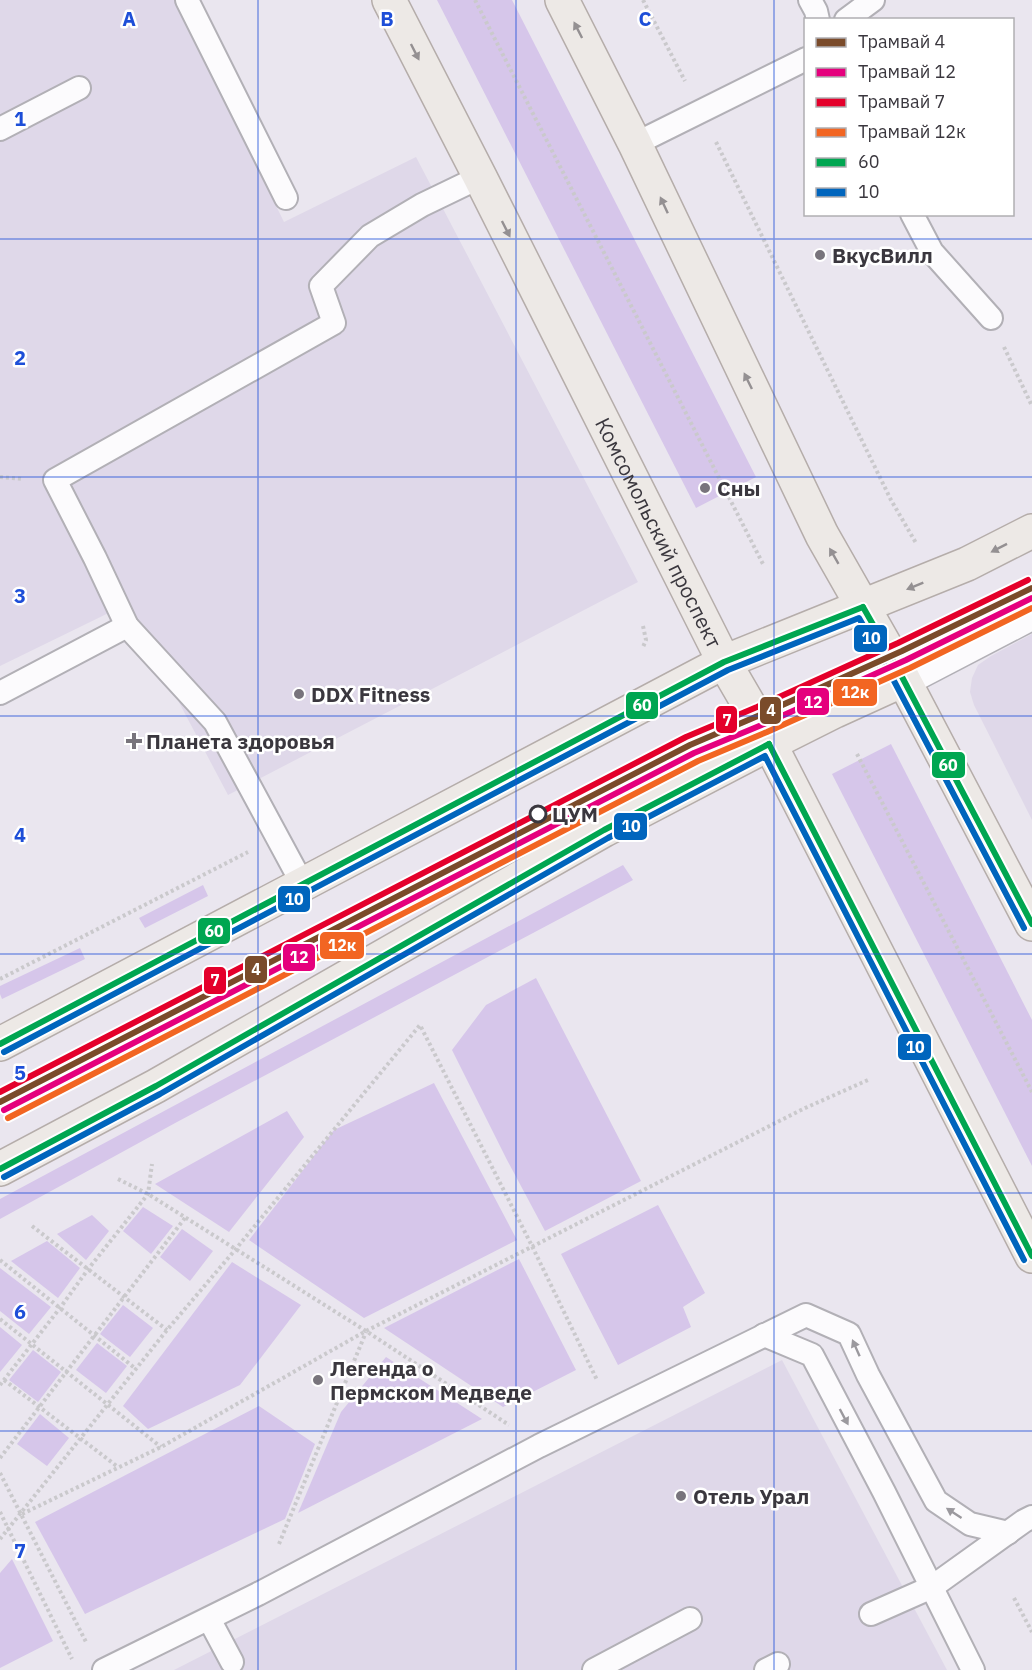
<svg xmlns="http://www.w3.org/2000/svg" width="1032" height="1670" font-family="'IBM Plex Sans',sans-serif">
	<rect width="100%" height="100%" fill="#eae6ef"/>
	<!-- built -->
	<g fill="#dfd8e9">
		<polygon points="0,0 175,0 284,222 416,157 638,582 228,795 127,604 0,666"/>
		<polygon points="1032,634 1032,820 974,705 970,692 972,678 978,665 991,656"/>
		<polygon points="782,1360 947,1670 174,1670"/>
	</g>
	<!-- green -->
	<g fill="#d6c6ea">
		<polygon points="437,0 512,0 756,477 696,508"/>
		<polygon points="891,744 1032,1020 1032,1166 832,774"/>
		<polygon points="623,865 633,880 177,1122 0,1219 0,1199"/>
		<polygon points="203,885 208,896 145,928 139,918"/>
		<polygon points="80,948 85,959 2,999 0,994 0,986"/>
		<polygon points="536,978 641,1181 545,1231 507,1160 452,1050 486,1005"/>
		<polygon points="434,1083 517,1240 364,1318 249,1240 334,1130"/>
		<polygon points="287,1111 304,1137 229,1232 155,1184"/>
		<polygon points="658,1205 705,1293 683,1307 691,1327 618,1365 561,1254"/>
		<polygon points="143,1207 173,1226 151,1254 123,1231"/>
		<polygon points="92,1215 109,1231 86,1260 57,1234"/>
		<polygon points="182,1229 213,1251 190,1281 160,1257"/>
		<polygon points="47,1241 80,1268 58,1298 11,1261"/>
		<polygon points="519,1259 576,1370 503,1407 384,1328"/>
		<polygon points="232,1262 301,1305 240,1385 148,1429 123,1406"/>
		<polygon points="0,1268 51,1307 29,1334 0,1311"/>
		<polygon points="123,1305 153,1328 130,1357 100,1334"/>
		<polygon points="0,1327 22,1345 0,1372"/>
		<polygon points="97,1343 127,1366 106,1393 76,1370"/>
		<polygon points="33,1350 61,1372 38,1402 9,1380"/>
		<polygon points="386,1357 482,1419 298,1513 341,1412"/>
		<polygon points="259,1406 315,1444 285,1519 85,1614 35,1522"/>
		<polygon points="40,1414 69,1438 47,1466 17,1444"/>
		<polygon points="12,1559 53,1641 0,1668 0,1573"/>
	</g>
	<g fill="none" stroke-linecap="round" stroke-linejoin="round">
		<defs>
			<g id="lane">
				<polyline points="187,0 286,198"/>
				<polyline points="810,0 816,11 818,20"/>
				<polyline points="846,20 873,0"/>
				<polyline points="0,129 79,88"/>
				<polyline points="635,144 806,59"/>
				<polyline points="912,214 932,252 991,318"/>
				<polyline points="0,693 127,626"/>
				<polyline points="303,885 215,722 127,626 95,558 55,480 334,323 321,286 370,236 422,205 480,177"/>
				<polyline points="764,1335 812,1355 884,1492 973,1670"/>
				<polyline points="871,1614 932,1587 1024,1521 1032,1517"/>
				<polyline points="209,1619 232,1662"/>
				<polyline points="104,1670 258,1594 539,1446 806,1315 849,1334 868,1375 936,1501 970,1524 1008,1533"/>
				<polyline points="594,1670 690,1619"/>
				<polyline points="766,1670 778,1664"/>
			</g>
			<polyline id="secondary" points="903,680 1032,613"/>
			<g id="primary">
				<path id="s1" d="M389,0L480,177L724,662L756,717L1032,1256"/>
				<polyline points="562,0 635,144 822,535 891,656 1032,924"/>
				<polyline points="0,1044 724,662 967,564 1032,531"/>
				<polyline points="0,1169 156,1086 604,830 769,744 835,711 903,680"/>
			</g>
		</defs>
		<!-- lane casing -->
		<use href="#lane" stroke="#b2b0b6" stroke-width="26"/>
		<!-- secondary casing -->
		<use href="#secondary" stroke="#b2b0b6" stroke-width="36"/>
		<!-- primary casing -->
		<use href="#primary" stroke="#b5adaa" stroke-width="36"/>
		<!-- path -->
		<g stroke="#cac9cc" stroke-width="4" stroke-dasharray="3 3" stroke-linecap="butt">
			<polyline points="475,0 764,566"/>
			<polyline points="643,0 685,81"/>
			<polyline points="716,142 891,500 916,543"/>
			<polyline points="1004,347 1032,406"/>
			<polyline points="0,477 23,479"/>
			<polyline points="643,626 646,640 643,647"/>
			<polyline points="857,754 1032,1092"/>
			<polyline points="0,979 248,852"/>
			<polyline points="118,1179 148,1194 366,1331 509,1425"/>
			<polyline points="32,1226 167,1330"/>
			<polyline points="0,1260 136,1369"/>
			<polyline points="0,1319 161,1447"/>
			<polyline points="4,1380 118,1467"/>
			<polyline points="0,1385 60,1308 89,1268 148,1194 152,1164"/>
			<polyline points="0,1458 185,1218"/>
			<polyline points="0,1473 87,1644"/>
			<polyline points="0,1512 72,1659"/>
			<polyline points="22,1514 161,1447 366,1331 803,1109 868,1080"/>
			<polyline points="0,1539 167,1330 235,1250 420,1025 532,1246 597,1380"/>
			<polyline points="279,1544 366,1332"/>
			<polyline points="1014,1598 1032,1632"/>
		</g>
		<!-- lane -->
		<use href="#lane" stroke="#fcfbfd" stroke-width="22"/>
		<!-- secondary -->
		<use href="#secondary" stroke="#fcfbfd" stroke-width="33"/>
		<!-- primary -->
		<use href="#primary" stroke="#ede9e6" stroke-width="33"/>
		<defs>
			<g id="bus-1">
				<polyline points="863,607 891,656 1032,924"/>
				<polyline points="769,744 1032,1256"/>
				<polyline points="0,1044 724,662 863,607"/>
				<polyline points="0,1169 156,1086 604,830 769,744"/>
			</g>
			<g id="bus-2">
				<polyline points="4,1052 728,670 859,618 883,660 1024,928"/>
				<polyline points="4,1177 160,1094 608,838 765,756 1024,1260"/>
			</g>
		</defs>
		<!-- bus-1 casing -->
		<use href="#bus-1" stroke="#fff" stroke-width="10"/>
		<!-- bus-2 casing -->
		<use href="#bus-2" stroke="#fff" stroke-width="10"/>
		<!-- bus-1 -->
		<use href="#bus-1" stroke="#00a651" stroke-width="6"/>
		<!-- bus-2 -->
		<use href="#bus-2" stroke="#0065bd" stroke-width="6"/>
		<defs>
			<polyline id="tram-1" points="0,1102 690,745 760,715 902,651 1032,588"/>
			<polyline id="tram-2" points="4,1110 694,753 764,724 906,660 1032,598"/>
			<polyline id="tram-3" points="0,1092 686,737 757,707 898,643 1028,580"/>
			<polyline id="tram-4" points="8,1118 698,761 767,732 910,668 1032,608"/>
		</defs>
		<!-- tram-1 casing -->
		<use href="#tram-1" stroke="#fff" stroke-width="10"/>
		<!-- tram-2 casing -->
		<use href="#tram-2" stroke="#fff" stroke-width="10"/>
		<!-- tram-3 casing -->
		<use href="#tram-3" stroke="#fff" stroke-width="10"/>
		<!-- tram-4 casing -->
		<use href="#tram-4" stroke="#fff" stroke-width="10"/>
		<!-- tram-1 -->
		<use href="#tram-1" stroke="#7a4b2a" stroke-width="6"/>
		<!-- tram-2 -->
		<use href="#tram-2" stroke="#e5007d" stroke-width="6"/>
		<!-- tram-3 -->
		<use href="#tram-3" stroke="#e4002b" stroke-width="6"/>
		<!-- tram-4 -->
		<use href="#tram-4" stroke="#f26522" stroke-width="6"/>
	</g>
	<!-- one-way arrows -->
	<defs><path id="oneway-solid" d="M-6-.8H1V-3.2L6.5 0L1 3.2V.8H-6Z" transform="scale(1.5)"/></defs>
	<g fill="#949092">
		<use href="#oneway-solid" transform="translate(578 30) rotate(-117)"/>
		<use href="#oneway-solid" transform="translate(415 52) rotate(63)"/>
		<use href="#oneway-solid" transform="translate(664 205) rotate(-115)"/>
		<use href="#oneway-solid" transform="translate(506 229) rotate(63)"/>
		<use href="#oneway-solid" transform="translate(748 381) rotate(-116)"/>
		<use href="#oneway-solid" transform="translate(999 548) rotate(153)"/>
		<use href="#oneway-solid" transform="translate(834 556) rotate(-120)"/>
		<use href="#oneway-solid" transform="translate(915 586) rotate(158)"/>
	</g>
	<g fill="#9b999e">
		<use href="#oneway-solid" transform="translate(856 1348) rotate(-114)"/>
		<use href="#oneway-solid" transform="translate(844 1417) rotate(62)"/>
		<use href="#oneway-solid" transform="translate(954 1513) rotate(-147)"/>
	</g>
	<!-- grid -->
	<path fill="none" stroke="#1d4ed8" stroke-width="1.5" stroke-opacity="0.55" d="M258,0V1670M516,0V1670M774,0V1670M0,239H1032M0,477H1032M0,716H1032M0,954H1032M0,1193H1032M0,1431H1032"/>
	<!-- markers -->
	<g fill="#78747c" stroke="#fff" stroke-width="2">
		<circle cx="820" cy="255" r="6"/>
		<circle cx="705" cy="488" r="6"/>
		<circle cx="299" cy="694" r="6"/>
		<path d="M131 732h6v6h6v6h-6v6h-6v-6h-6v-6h6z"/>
		<circle cx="318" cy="1380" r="6"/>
		<circle cx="681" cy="1496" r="6"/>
	</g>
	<circle fill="#fff" stroke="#3a373e" stroke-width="3" cx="538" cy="814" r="8"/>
	<g text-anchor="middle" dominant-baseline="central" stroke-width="5" stroke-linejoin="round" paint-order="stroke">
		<!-- poi labels -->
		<g font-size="21" font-weight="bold" fill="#3a373e" stroke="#fff" text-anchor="start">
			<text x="832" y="255">ВкусВилл</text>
			<text x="717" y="488">Сны</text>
			<text x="311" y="694">DDX Fitness</text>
			<text x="146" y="741">Планета здоровья</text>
			<text x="330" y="1368">Легенда о<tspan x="330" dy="24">Пермском Медведе</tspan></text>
			<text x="693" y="1496">Отель Урал</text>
		</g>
		<!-- street labels -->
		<g font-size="21" fill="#3a373e" stroke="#fff">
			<text stroke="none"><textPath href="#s1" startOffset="597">Комсомольский проспект</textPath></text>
		</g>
		<!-- stop labels -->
		<g font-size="21" font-weight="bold" fill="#3a373e" stroke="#fff" text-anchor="start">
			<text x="552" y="814">ЦУМ</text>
		</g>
	</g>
	<g font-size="20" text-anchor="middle" font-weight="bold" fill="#1d4ed8" stroke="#fff" stroke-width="5" stroke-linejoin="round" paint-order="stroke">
		<text x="129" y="26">A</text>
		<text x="387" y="26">B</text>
		<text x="645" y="26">C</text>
		<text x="20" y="126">1</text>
		<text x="20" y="365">2</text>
		<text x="20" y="603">3</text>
		<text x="20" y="842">4</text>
		<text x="20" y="1080">5</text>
		<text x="20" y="1319">6</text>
		<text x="20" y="1558">7</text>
	</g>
	<g stroke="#fff" stroke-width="2">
		<rect x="853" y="624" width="35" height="29" rx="6" fill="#0065bd"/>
		<rect x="832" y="678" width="46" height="29" rx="6" fill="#f26522"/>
		<rect x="796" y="687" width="34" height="29" rx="6" fill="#e5007d"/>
		<rect x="625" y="691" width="34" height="29" rx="6" fill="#00a651"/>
		<rect x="759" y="696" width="23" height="29" rx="6" fill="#7a4b2a"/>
		<rect x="715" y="705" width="23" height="29" rx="6" fill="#e4002b"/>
		<rect x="931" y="751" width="35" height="28" rx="6" fill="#00a651"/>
		<rect x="613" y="812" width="35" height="29" rx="6" fill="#0065bd"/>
		<rect x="277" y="885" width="34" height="28" rx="6" fill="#0065bd"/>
		<rect x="197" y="917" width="34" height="28" rx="6" fill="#00a651"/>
		<rect x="319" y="931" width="46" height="29" rx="6" fill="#f26522"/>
		<rect x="282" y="943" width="34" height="29" rx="6" fill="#e5007d"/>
		<rect x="244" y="955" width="24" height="29" rx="6" fill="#7a4b2a"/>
		<rect x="203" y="966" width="24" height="29" rx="6" fill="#e4002b"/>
		<rect x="897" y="1033" width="35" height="28" rx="6" fill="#0065bd"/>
	</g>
	<g font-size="16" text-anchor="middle" font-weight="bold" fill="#fff">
		<text x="871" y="644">10</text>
		<text x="855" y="698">12к</text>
		<text x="813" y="708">12</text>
		<text x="642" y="711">60</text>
		<text x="771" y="716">4</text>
		<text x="727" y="726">7</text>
		<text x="948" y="771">60</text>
		<text x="631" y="832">10</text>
		<text x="294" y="905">10</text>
		<text x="214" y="937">60</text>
		<text x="342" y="951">12к</text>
		<text x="299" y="963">12</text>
		<text x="256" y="975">4</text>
		<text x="215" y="986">7</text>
		<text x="915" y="1053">10</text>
	</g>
	<!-- legend -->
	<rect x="804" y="18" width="210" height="198" fill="#ffffff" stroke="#b0afb2" stroke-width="1.5"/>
	<rect x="816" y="38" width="30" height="9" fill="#7a4b2a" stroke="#b0afb2" stroke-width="1.5"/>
	<text x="858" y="48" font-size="18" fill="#3a373e">Трамвай 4</text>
	<rect x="816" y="68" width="30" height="9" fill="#e5007d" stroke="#b0afb2" stroke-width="1.5"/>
	<text x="858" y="78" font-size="18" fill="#3a373e">Трамвай 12</text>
	<rect x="816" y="98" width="30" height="9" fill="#e4002b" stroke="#b0afb2" stroke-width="1.5"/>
	<text x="858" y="108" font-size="18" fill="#3a373e">Трамвай 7</text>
	<rect x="816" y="128" width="30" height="9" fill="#f26522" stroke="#b0afb2" stroke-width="1.5"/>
	<text x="858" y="138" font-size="18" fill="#3a373e">Трамвай 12к</text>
	<rect x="816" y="158" width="30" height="9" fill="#00a651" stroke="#b0afb2" stroke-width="1.5"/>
	<text x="858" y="168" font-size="18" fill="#3a373e">60</text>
	<rect x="816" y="188" width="30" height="9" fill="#0065bd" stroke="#b0afb2" stroke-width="1.5"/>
	<text x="858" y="198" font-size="18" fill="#3a373e">10</text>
</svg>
